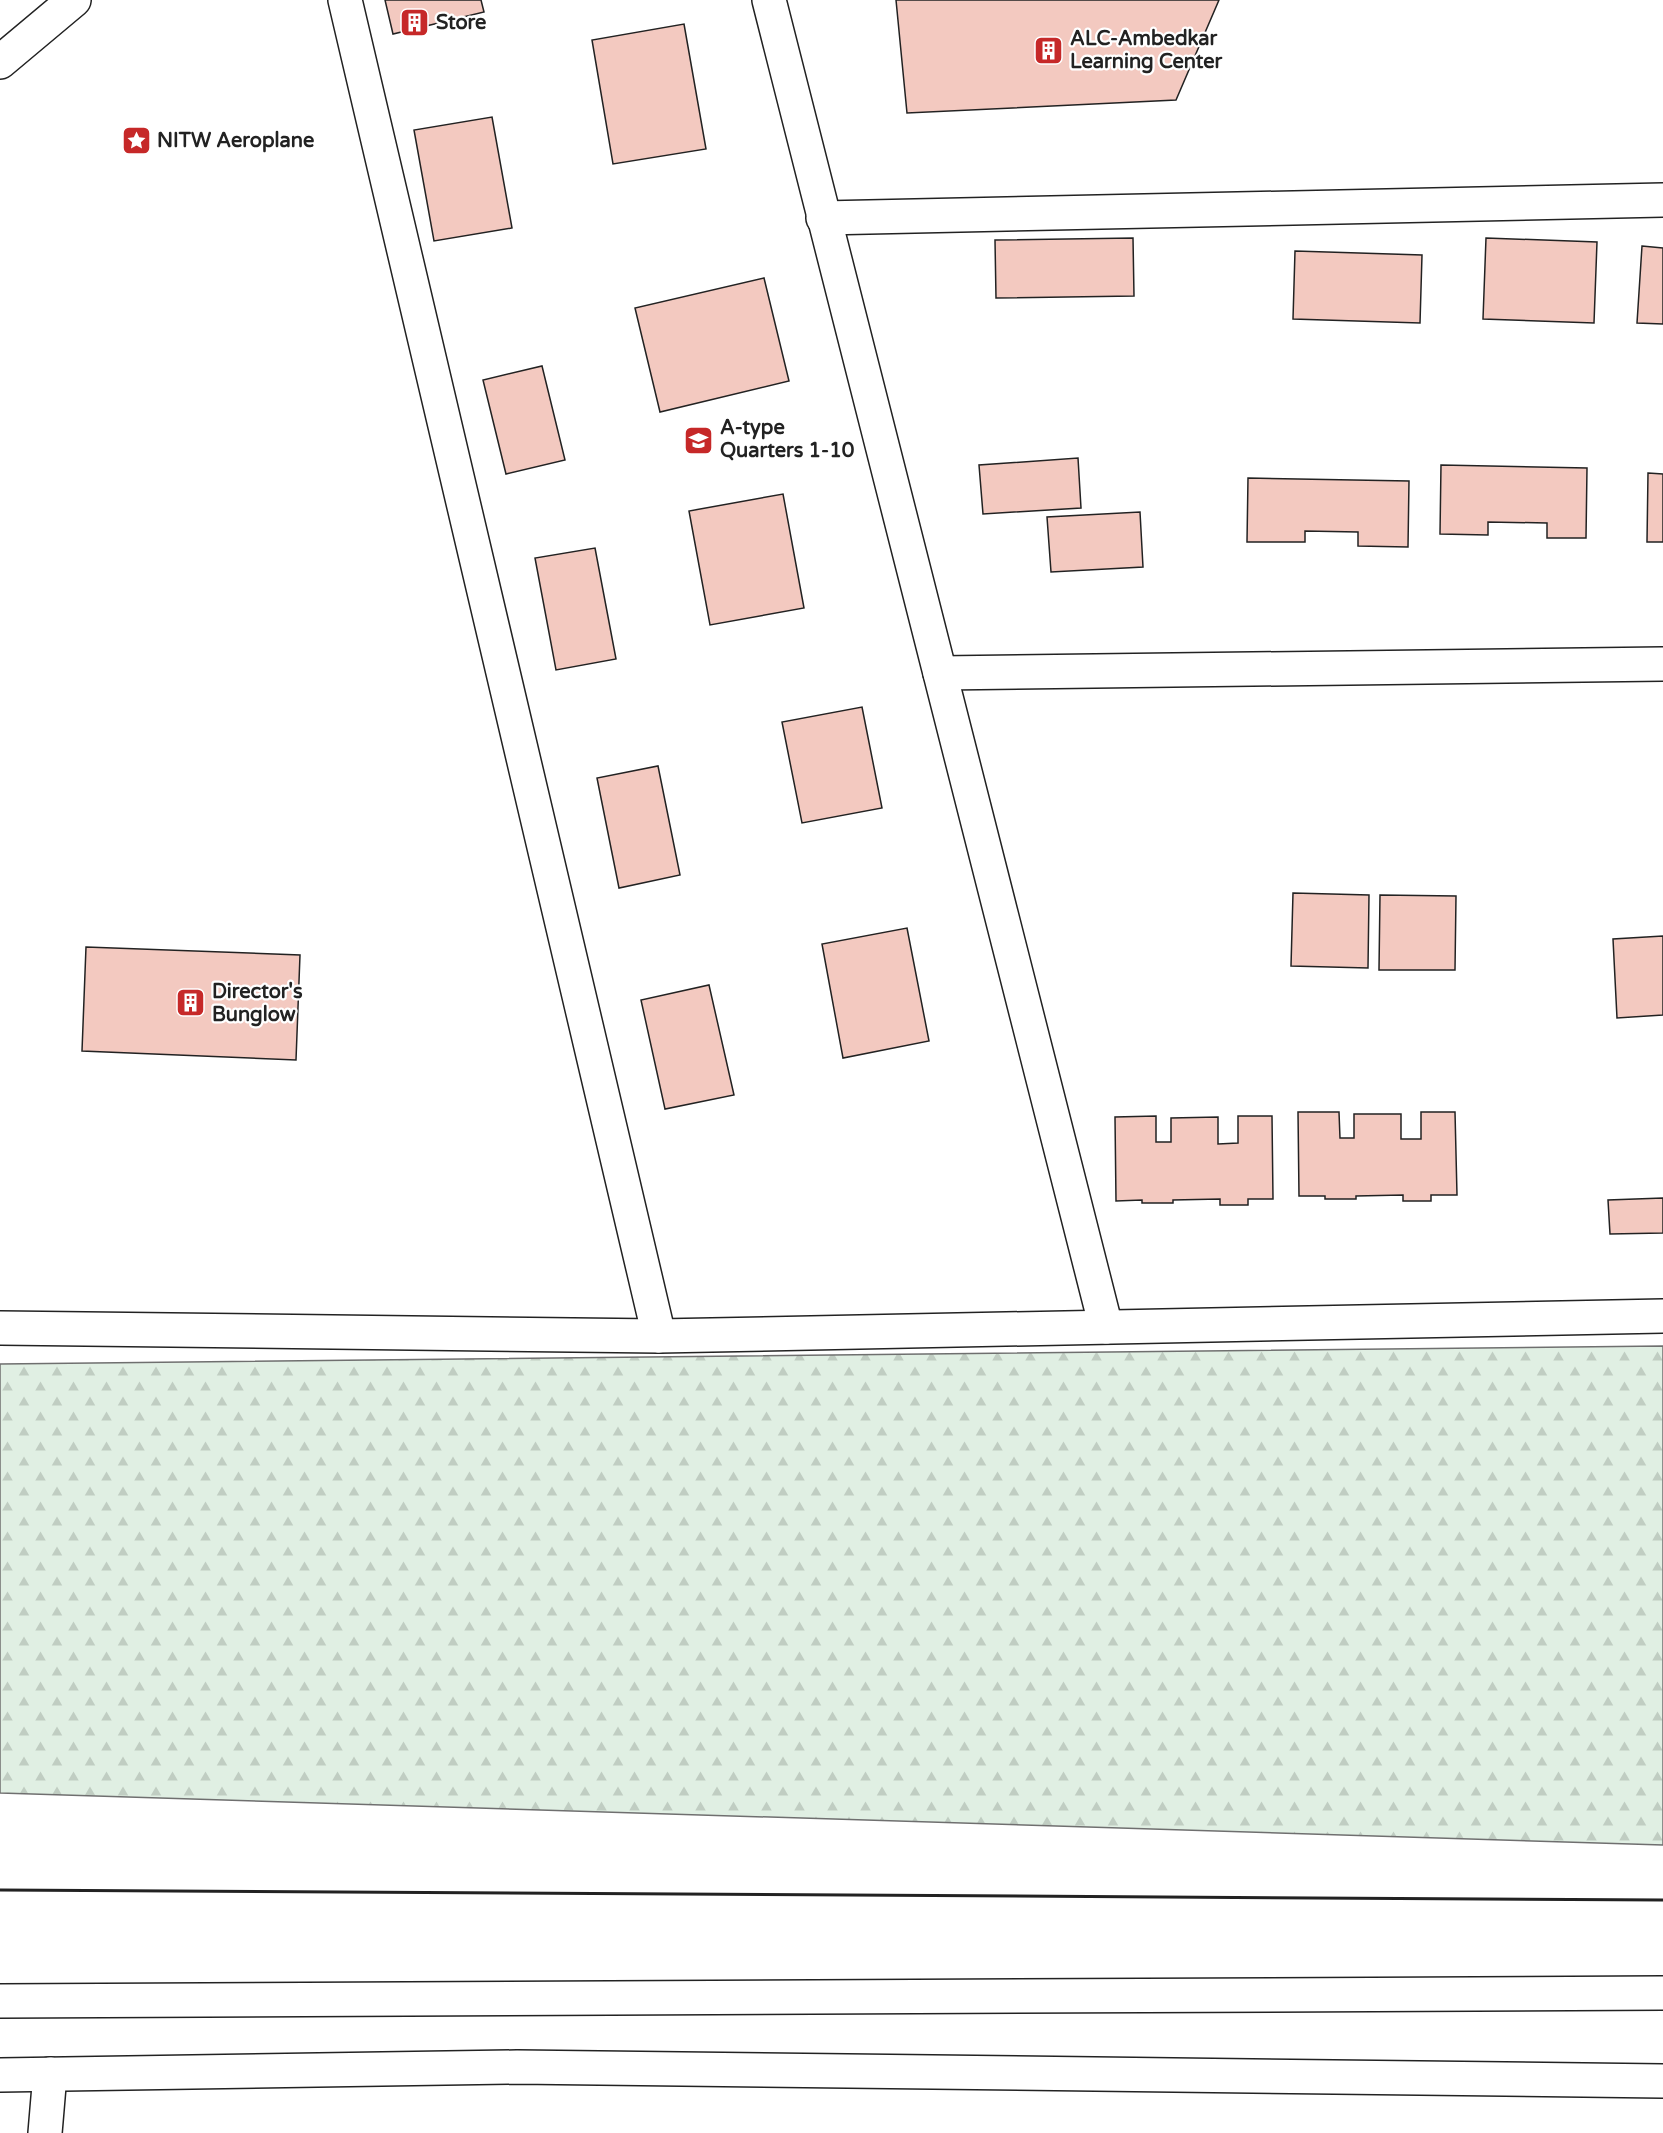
<svg xmlns="http://www.w3.org/2000/svg" width="1663" height="2133" font-family="'Varela Round',sans-serif">
	<defs>
		<pattern id="forest-firs" width="22" height="20" patternUnits="userSpaceOnUse" patternTransform="scale(1.5)"><rect width="22" height="20" fill="#e0efe3"/><path d="M5 1l3.5 6h-7zM16 11l3.5 6h-7z" fill="#c0cdc2"/></pattern>
	</defs>
	<rect width="100%" height="100%" fill="#fff"/>
	<!-- forest -->
	<polygon fill="url(#forest-firs)" stroke="#6f6f6f" stroke-width="1.5" points="1663,1346 1663,1845 0,1793 0,1364"/>
	<!-- building -->
	<g fill="#f3c9c0" stroke="#222" stroke-width="1.5">
		<polygon points="385,0 481,0 484,12 393,34"/>
		<polygon points="896,0 1219,0 1176,100 907,113"/>
		<polygon points="684,24 706,149 613,164 592,40"/>
		<polygon points="492,117 512,228 434,241 414,130"/>
		<polygon points="1133,238 1134,296 996,298 995,240"/>
		<polygon points="1486,238 1597,242 1594,323 1483,319"/>
		<polygon points="1642,246 1663,248 1663,324 1637,323"/>
		<polygon points="1295,251 1422,255 1420,323 1293,319"/>
		<polygon points="764,278 789,381 660,412 635,308"/>
		<polygon points="542,366 565,460 506,474 483,380"/>
		<polygon points="1078,458 1081,508 983,514 979,465"/>
		<polygon points="1441,465 1587,468 1586,538 1547,538 1547,523 1488,522 1488,535 1440,534"/>
		<polygon points="1648,473 1663,474 1663,542 1647,542"/>
		<polygon points="1248,478 1409,481 1408,547 1358,546 1358,532 1305,531 1305,542 1247,542"/>
		<polygon points="783,494 804,608 710,625 689,511"/>
		<polygon points="1140,512 1143,567 1051,572 1047,517"/>
		<polygon points="595,548 616,659 556,670 535,558"/>
		<polygon points="862,707 882,808 802,823 782,722"/>
		<polygon points="658,766 680,875 619,888 597,778"/>
		<polygon points="1293,893 1369,895 1368,968 1291,966"/>
		<polygon points="1380,895 1456,896 1455,970 1379,970"/>
		<polygon points="907,928 929,1041 843,1058 822,944"/>
		<polygon points="1663,936 1663,1015 1617,1018 1613,939"/>
		<polygon points="86,947 300,955 296,1060 82,1051"/>
		<polygon points="709,985 734,1095 665,1109 641,1000"/>
		<polygon points="1298,1112 1339,1112 1340,1138 1354,1138 1354,1114 1401,1114 1401,1139 1421,1139 1421,1112 1455,1112 1457,1195 1431,1195 1431,1201 1403,1201 1403,1195 1356,1196 1356,1199 1325,1199 1325,1196 1299,1196"/>
		<polygon points="1156,1116 1156,1142 1171,1142 1171,1118 1218,1117 1218,1144 1238,1143 1238,1116 1272,1116 1273,1199 1248,1199 1248,1205 1220,1205 1220,1199 1173,1200 1173,1203 1142,1203 1142,1200 1116,1201 1115,1117"/>
		<polygon points="1663,1198 1663,1233 1610,1234 1608,1200"/>
	</g>
	<g fill="none" stroke-linecap="round" stroke-linejoin="round">
		<defs>
			<g id="minor">
				<polyline points="345,0 659,1336"/>
				<polyline points="769,0 1106,1327"/>
				<polyline points="0,62 74,0"/>
				<polyline points="823,218 1663,200"/>
				<polyline points="940,673 1663,664"/>
				<polyline points="0,1328 659,1336 1663,1316"/>
				<polyline points="45,2133 50,2074"/>
			</g>
			<g id="primary">
				<polyline points="0,2001 1663,1993"/>
				<polyline points="0,2075 517,2067 1663,2081"/>
			</g>
		</defs>
		<!-- minor casing -->
		<use href="#minor" stroke="#222" stroke-width="36"/>
		<!-- primary casing -->
		<use href="#primary" stroke="#222" stroke-width="36"/>
		<!-- minor -->
		<use href="#minor" stroke="#fff" stroke-width="33"/>
		<!-- primary -->
		<use href="#primary" stroke="#fff" stroke-width="33"/>
		<!-- wall -->
		<polyline stroke="#222" stroke-width="3" points="0,1890 1663,1900"/>
	</g>
	<!-- icons -->
	<defs>
		<symbol id="building-square" viewBox="-11 -11 22 22"><rect x="-9" y="-9" width="18" height="18" rx="4" fill="#c62828" stroke="#fff"/><path d="M-4-6H4V6H1V3H-1V6H-4ZM-2.5-4.3h1.7v1.8h-1.7ZM.8-4.3h1.7v1.8H.8ZM-2.5-1h1.7V.8h-1.7ZM.8-1h1.7V.8H.8Z" fill="#fff"/></symbol>
		<symbol id="sight-square" viewBox="-11 -11 22 22"><rect x="-9" y="-9" width="18" height="18" rx="4" fill="#c62828" stroke="#fff"/><path d="M0-6L1.8-2.2L6-1.7L2.9 1.2L3.7 5.4L0 3.3L-3.7 5.4L-2.9 1.2L-6-1.7L-1.8-2.2Z" fill="#fff"/></symbol>
		<symbol id="university-square" viewBox="-11 -11 22 22"><rect x="-9" y="-9" width="18" height="18" rx="4" fill="#c62828" stroke="#fff"/><path d="M0-5L7-2L0 1L-7-2ZM-4 1L0 2.5L4 1V4Q0 6-4 4Z" fill="#fff"/></symbol>
	</defs>
	<g fill-rule="evenodd">
		<use href="#building-square" x="398" y="6" width="33" height="33"/>
		<use href="#building-square" x="1032" y="34" width="33" height="33"/>
		<use href="#sight-square" x="120" y="124" width="33" height="33"/>
		<use href="#university-square" x="682" y="424" width="33" height="33"/>
		<use href="#building-square" x="174" y="986" width="33" height="33"/>
	</g>
	<g text-anchor="middle" dominant-baseline="central" stroke-width="4.5" stroke-linejoin="round" paint-order="stroke">
		<!-- poi labels -->
		<g font-size="20" font-weight="bold" fill="#222" stroke="#fff" text-anchor="start">
			<text x="436" y="23">Store</text>
			<text x="1070" y="39">ALC-Ambedkar<tspan x="1070" dy="23">Learning Center</tspan></text>
			<text x="157" y="141">NITW Aeroplane</text>
			<text x="720" y="428">A-type<tspan x="720" dy="23">Quarters 1-10</tspan></text>
			<text x="212" y="992">Director's<tspan x="212" dy="23">Bunglow</tspan></text>
		</g>
	</g>
</svg>
